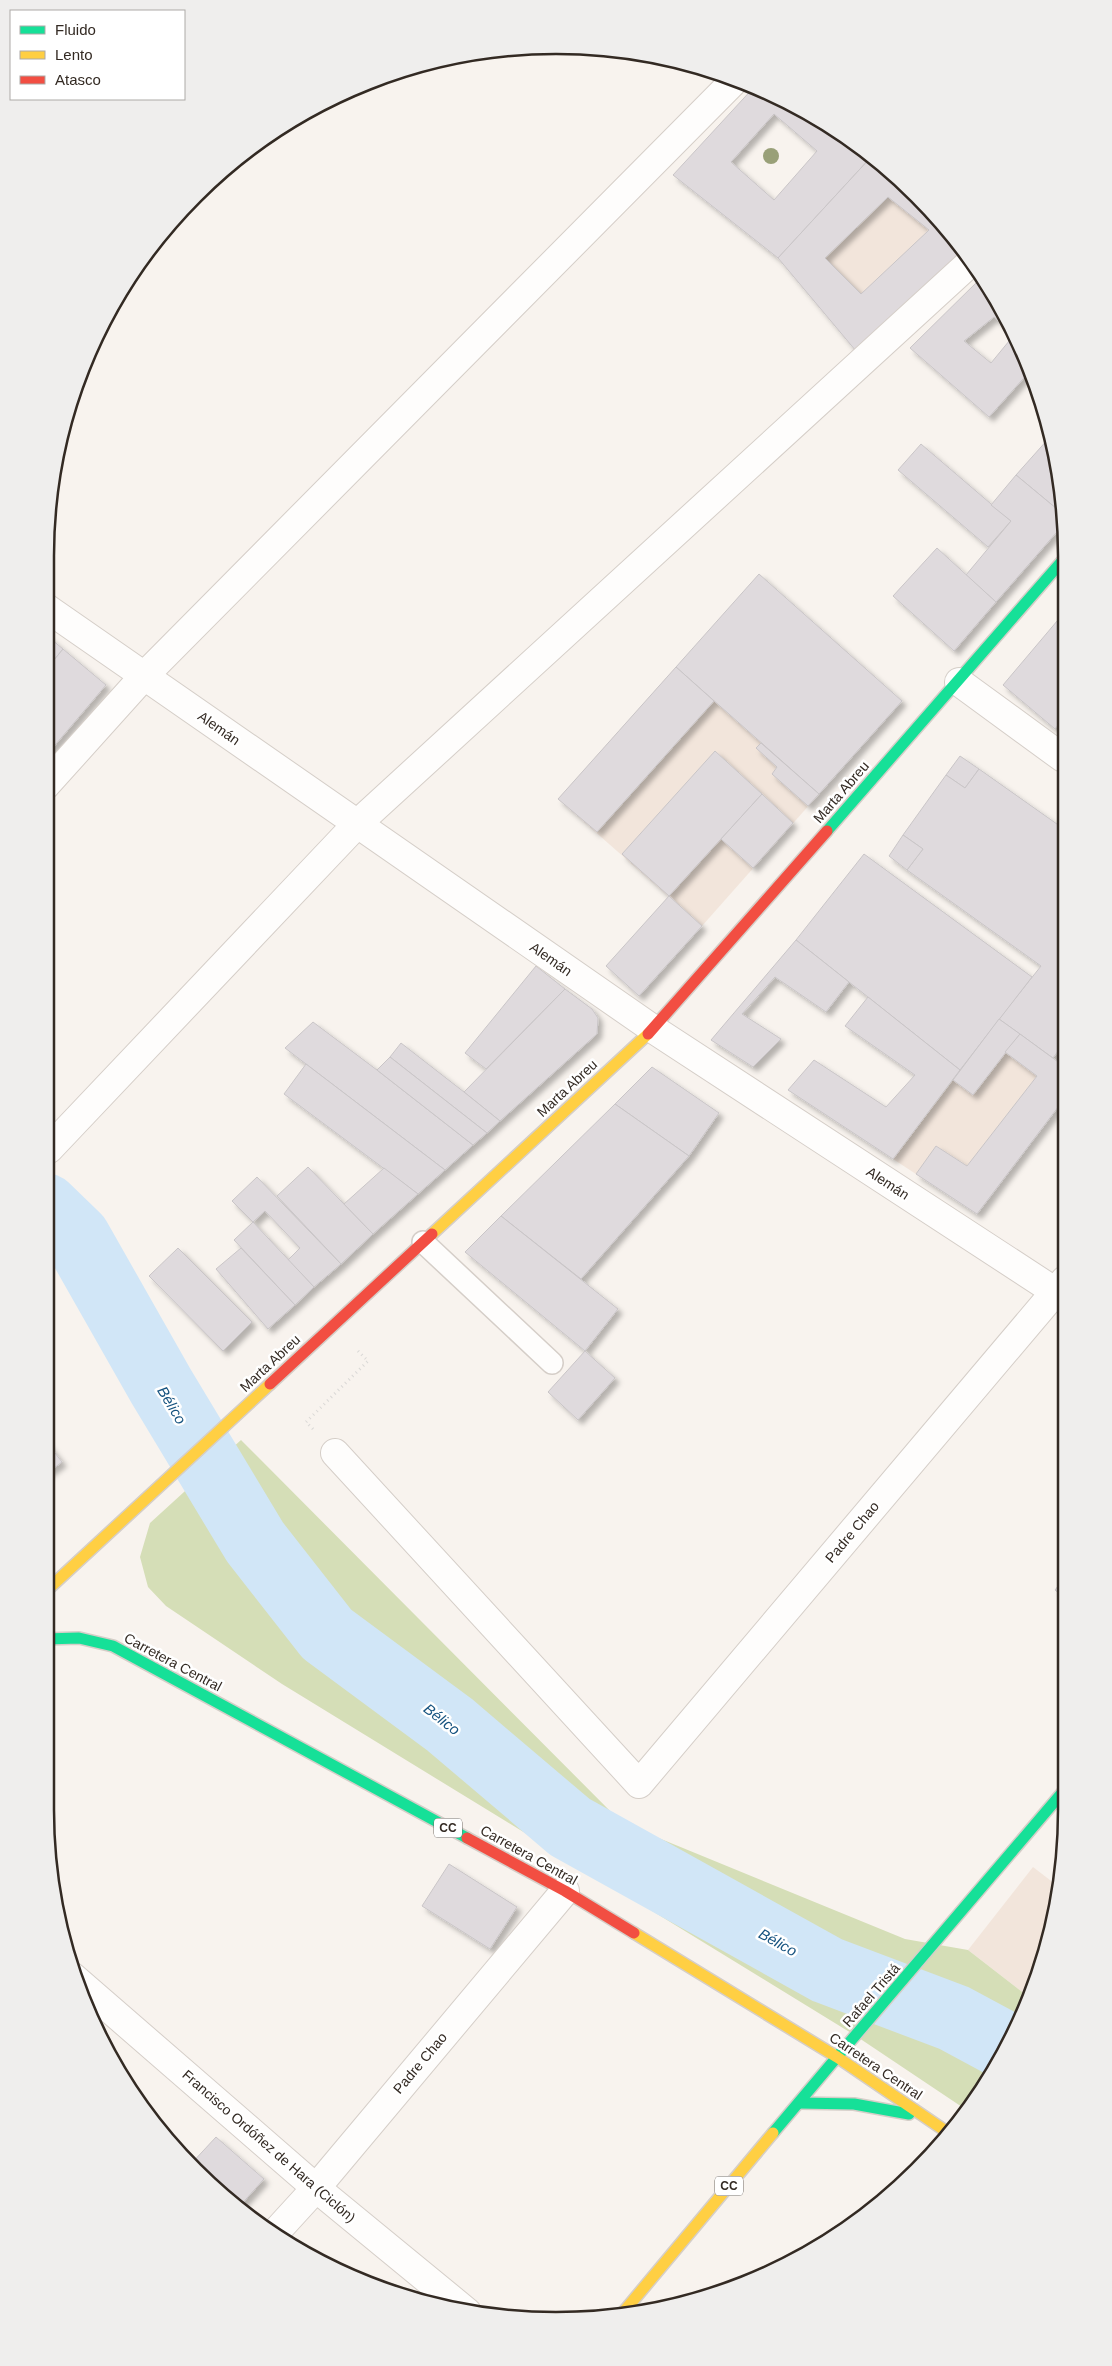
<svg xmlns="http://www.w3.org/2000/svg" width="1112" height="2366" font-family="Helvetica,sans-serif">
	<defs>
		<filter id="shadow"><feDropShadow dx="4.5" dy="4.5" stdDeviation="2.5" flood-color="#0004"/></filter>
	</defs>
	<rect width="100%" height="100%" fill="#f8f3ee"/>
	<!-- built -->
	<g fill="#f2e5db">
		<polygon points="872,156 961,245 965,251 856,351 778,258"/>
		<polygon points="676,667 819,794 702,926 558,799"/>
		<polygon points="999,1019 1065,1067 977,1214 893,1159"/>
		<polygon points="1033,1867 1059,1887 1057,1909 1030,1998 968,1950"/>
	</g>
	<!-- green -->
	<polygon fill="#d5deb7" points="241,1440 622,1823 905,1939 968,1950 1030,1998 981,2094 968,2111 856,2036 282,1684 166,1606 148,1587 140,1557 150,1523"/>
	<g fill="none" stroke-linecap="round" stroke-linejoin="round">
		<!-- river -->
		<polyline stroke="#d1e6f7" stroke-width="68" points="45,1207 77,1238 161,1386 255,1542 327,1634 450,1725 570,1827 827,1970 954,2018 1006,2046"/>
	</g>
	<!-- building -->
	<g fill="#dfdadd" stroke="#c9c5c7" fill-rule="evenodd" filter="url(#shadow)">
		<path d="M755,86L867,150L872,156L778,258L673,175ZM774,114L817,151L774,200L731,162Z"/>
		<path d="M872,156L961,245L965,251L856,351L778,258ZM888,197L929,230L861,294L825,258Z"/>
		<polygon points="981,278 1011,330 994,317 964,341 991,363 1014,335 1028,360 1031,370 989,417 910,348"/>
		<polygon points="1049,438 1063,489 1063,514 1016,475"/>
		<polygon points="921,444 1011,521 988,547 898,470"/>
		<polygon points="1016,475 1063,514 1063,525 996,602 966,575 1011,521 991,505"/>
		<polygon points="937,548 996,602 954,651 893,596"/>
		<polygon points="759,574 902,701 819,794 676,667"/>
		<polygon points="1063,614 1063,719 1055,729 1003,685"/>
		<polygon points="45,634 63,649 45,671"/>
		<polygon points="63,649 106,685 45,757 45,671"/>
		<polygon points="676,667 714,701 597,832 558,799"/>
		<polygon points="761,743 819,794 808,806 772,774 777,767 756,748"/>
		<polygon points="715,751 762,794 669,896 622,854"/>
		<polygon points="960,756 979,769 965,788 946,775"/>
		<polygon points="979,769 1064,829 1064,1043 1053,1058 999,1019 1041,966 907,870 923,849 903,835 946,775 965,788"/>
		<polygon points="762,794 793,823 753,868 721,839"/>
		<polygon points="903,835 923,849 907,870 889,856"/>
		<polygon points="864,854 1032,977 960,1070 796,940"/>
		<polygon points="669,896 702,926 639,996 606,966"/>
		<polygon points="796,940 849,982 826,1012 775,977 742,1014 781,1039 753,1067 711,1040"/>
		<polygon points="536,966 565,989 486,1069 465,1053"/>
		<polygon points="565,989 592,1009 598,1018 597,1034 500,1121 464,1092"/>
		<polygon points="868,997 960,1070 893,1159 788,1090 814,1060 886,1107 915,1075 845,1026"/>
		<polygon points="999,1019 1020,1034 973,1095 953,1080"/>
		<polygon points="313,1022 377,1070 473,1145 445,1170 285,1048"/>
		<polygon points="1020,1034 1065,1067 1065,1098 977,1214 916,1174 936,1146 967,1166 1037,1076 1005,1052"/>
		<polygon points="401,1043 464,1092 500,1121 487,1133 390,1057"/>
		<polygon points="390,1057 487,1133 473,1145 377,1070"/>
		<polygon points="306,1064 445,1170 418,1194 284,1094"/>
		<polygon points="652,1067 719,1113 689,1156 615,1104"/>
		<polygon points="615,1104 689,1156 581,1279 501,1216"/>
		<polygon points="308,1167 373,1234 341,1264 277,1196"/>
		<polygon points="384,1168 418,1194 373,1234 344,1204"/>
		<polygon points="257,1177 341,1264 314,1287 288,1260 300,1248 265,1211 253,1222 232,1201"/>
		<polygon points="501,1216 618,1309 585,1351 465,1252"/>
		<polygon points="253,1222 314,1287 295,1305 234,1240"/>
		<polygon points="178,1248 252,1322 223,1351 149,1276"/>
		<polygon points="241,1248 295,1305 268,1329 216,1269"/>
		<polygon points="585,1351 615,1378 578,1420 548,1392"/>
		<polygon points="45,1440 62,1462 45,1475"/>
		<polygon points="1066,1576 1066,1599 1055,1590"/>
		<polygon points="449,1864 517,1907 490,1949 422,1906"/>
		<polygon points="216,2137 264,2179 238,2208 219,2194 190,2165"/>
	</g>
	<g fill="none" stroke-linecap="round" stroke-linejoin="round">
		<defs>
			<polyline id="lane" points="423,1242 552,1363"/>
			<g id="street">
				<polyline points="45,607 653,1029 1065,1298"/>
				<polyline points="959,682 1063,758"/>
				<polyline points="45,786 144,676 736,79"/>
				<polyline points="49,1149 357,824 971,262"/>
				<polyline points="335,1453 639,1784 1065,1280"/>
				<polyline points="73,1977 316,2188 467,2312"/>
				<polyline points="274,2234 316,2188 565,1891"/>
			</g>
			<g id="fast">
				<polyline points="827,831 1063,560"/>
				<polyline points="45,1639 79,1638 113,1646 467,1838"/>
				<polyline points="837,2057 1067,1787"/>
				<polyline points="799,2103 854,2104 909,2114"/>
				<polyline points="773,2133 837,2057"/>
			</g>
			<g id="slow">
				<polyline points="432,1234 648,1034"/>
				<polyline points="45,1592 270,1384"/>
				<polyline points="634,1933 837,2057 950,2134"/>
				<polyline points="621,2315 773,2133"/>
			</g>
			<g id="jam">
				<polyline points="648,1034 827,831"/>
				<polyline points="270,1384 432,1234"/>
				<polyline points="467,1838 565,1891 634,1933"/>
			</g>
		</defs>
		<!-- lane casing -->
		<use href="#lane" stroke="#d5cec8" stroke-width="24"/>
		<!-- street casing -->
		<use href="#street" stroke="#d5cec8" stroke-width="30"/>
		<!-- fast casing -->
		<use href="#fast" stroke="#d5cec8" stroke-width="14"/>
		<!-- slow casing -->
		<use href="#slow" stroke="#d5cec8" stroke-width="14"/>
		<!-- jam casing -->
		<use href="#jam" stroke="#d5cec8" stroke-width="14"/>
		<!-- path -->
		<polyline stroke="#dad8d6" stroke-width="3" stroke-dasharray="1 4" stroke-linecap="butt" points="313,1429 306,1422 368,1361 356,1349"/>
		<!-- lane -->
		<use href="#lane" stroke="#fefdfc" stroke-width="21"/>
		<!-- street -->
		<use href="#street" stroke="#fefdfc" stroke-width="28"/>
		<!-- fast -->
		<use href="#fast" stroke="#16e098" stroke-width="11"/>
		<!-- slow -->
		<use href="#slow" stroke="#ffcf43" stroke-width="11"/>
		<!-- jam -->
		<use href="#jam" stroke="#f24e42" stroke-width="11"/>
	</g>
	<!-- trees -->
	<circle fill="#99a078" cx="771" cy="156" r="8"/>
	<g text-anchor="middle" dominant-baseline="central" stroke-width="5" stroke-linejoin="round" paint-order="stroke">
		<!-- shield labels -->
		<g fill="#fff" stroke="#706a65" stroke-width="1">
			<rect x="434" y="1818.5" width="28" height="19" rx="4"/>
			<rect x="715" y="2176.5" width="28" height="19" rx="4"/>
		</g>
		<g font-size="12" font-weight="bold" fill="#332a23">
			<text x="448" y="1828">CC</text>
			<text x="729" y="2186">CC</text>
		</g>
		<!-- street labels -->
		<g font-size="14" fill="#332a23" stroke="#fff">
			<text transform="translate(219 728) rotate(35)">Alemán</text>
			<text transform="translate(841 792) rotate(-49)">Marta Abreu</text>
			<text transform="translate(551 959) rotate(35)">Alemán</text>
			<text transform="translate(567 1088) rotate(-43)">Marta Abreu</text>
			<text transform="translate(888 1183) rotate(33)">Alemán</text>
			<text transform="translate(270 1363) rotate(-43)">Marta Abreu</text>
			<text transform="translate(852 1532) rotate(-50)">Padre Chao</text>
			<text transform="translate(173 1662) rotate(28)">Carretera Central</text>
			<text transform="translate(529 1855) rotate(29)">Carretera Central</text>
			<text transform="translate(871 1995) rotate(-49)">Rafael Tristá</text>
			<text transform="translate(420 2063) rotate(-50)">Padre Chao</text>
			<text transform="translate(876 2066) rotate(34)">Carretera Central</text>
			<text transform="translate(269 2146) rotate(41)">Francisco Ordóñez de Hara (Ciclón)</text>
		</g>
		<!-- water labels -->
		<g font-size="15" font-style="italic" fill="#175480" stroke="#fff">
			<text transform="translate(172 1405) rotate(59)">Bélico</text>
			<text transform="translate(442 1719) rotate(38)">Bélico</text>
			<text transform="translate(778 1942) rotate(29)">Bélico</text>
		</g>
	</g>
	<!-- crop -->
	<path d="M0 0H1112V2366H0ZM556 54H556A502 502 0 0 1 1058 556V1810A502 502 0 0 1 556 2312H556A502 502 0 0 1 54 1810V556A502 502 0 0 1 556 54Z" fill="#efeeed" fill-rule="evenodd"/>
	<path fill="none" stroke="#332a23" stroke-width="2.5" d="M556 54H556A502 502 0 0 1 1058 556V1810A502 502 0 0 1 556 2312H556A502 502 0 0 1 54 1810V556A502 502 0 0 1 556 54Z"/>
	<!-- legend -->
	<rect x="10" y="10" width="175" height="90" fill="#ffffff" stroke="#adaaa7"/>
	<rect x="20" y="26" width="25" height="8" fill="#16e098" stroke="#adaaa7"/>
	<text x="55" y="35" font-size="15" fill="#332a23">Fluido</text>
	<rect x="20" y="51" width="25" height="8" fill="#ffcf43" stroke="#adaaa7"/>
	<text x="55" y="60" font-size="15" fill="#332a23">Lento</text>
	<rect x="20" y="76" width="25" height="8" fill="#f24e42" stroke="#adaaa7"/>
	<text x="55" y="85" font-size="15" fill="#332a23">Atasco</text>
</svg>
